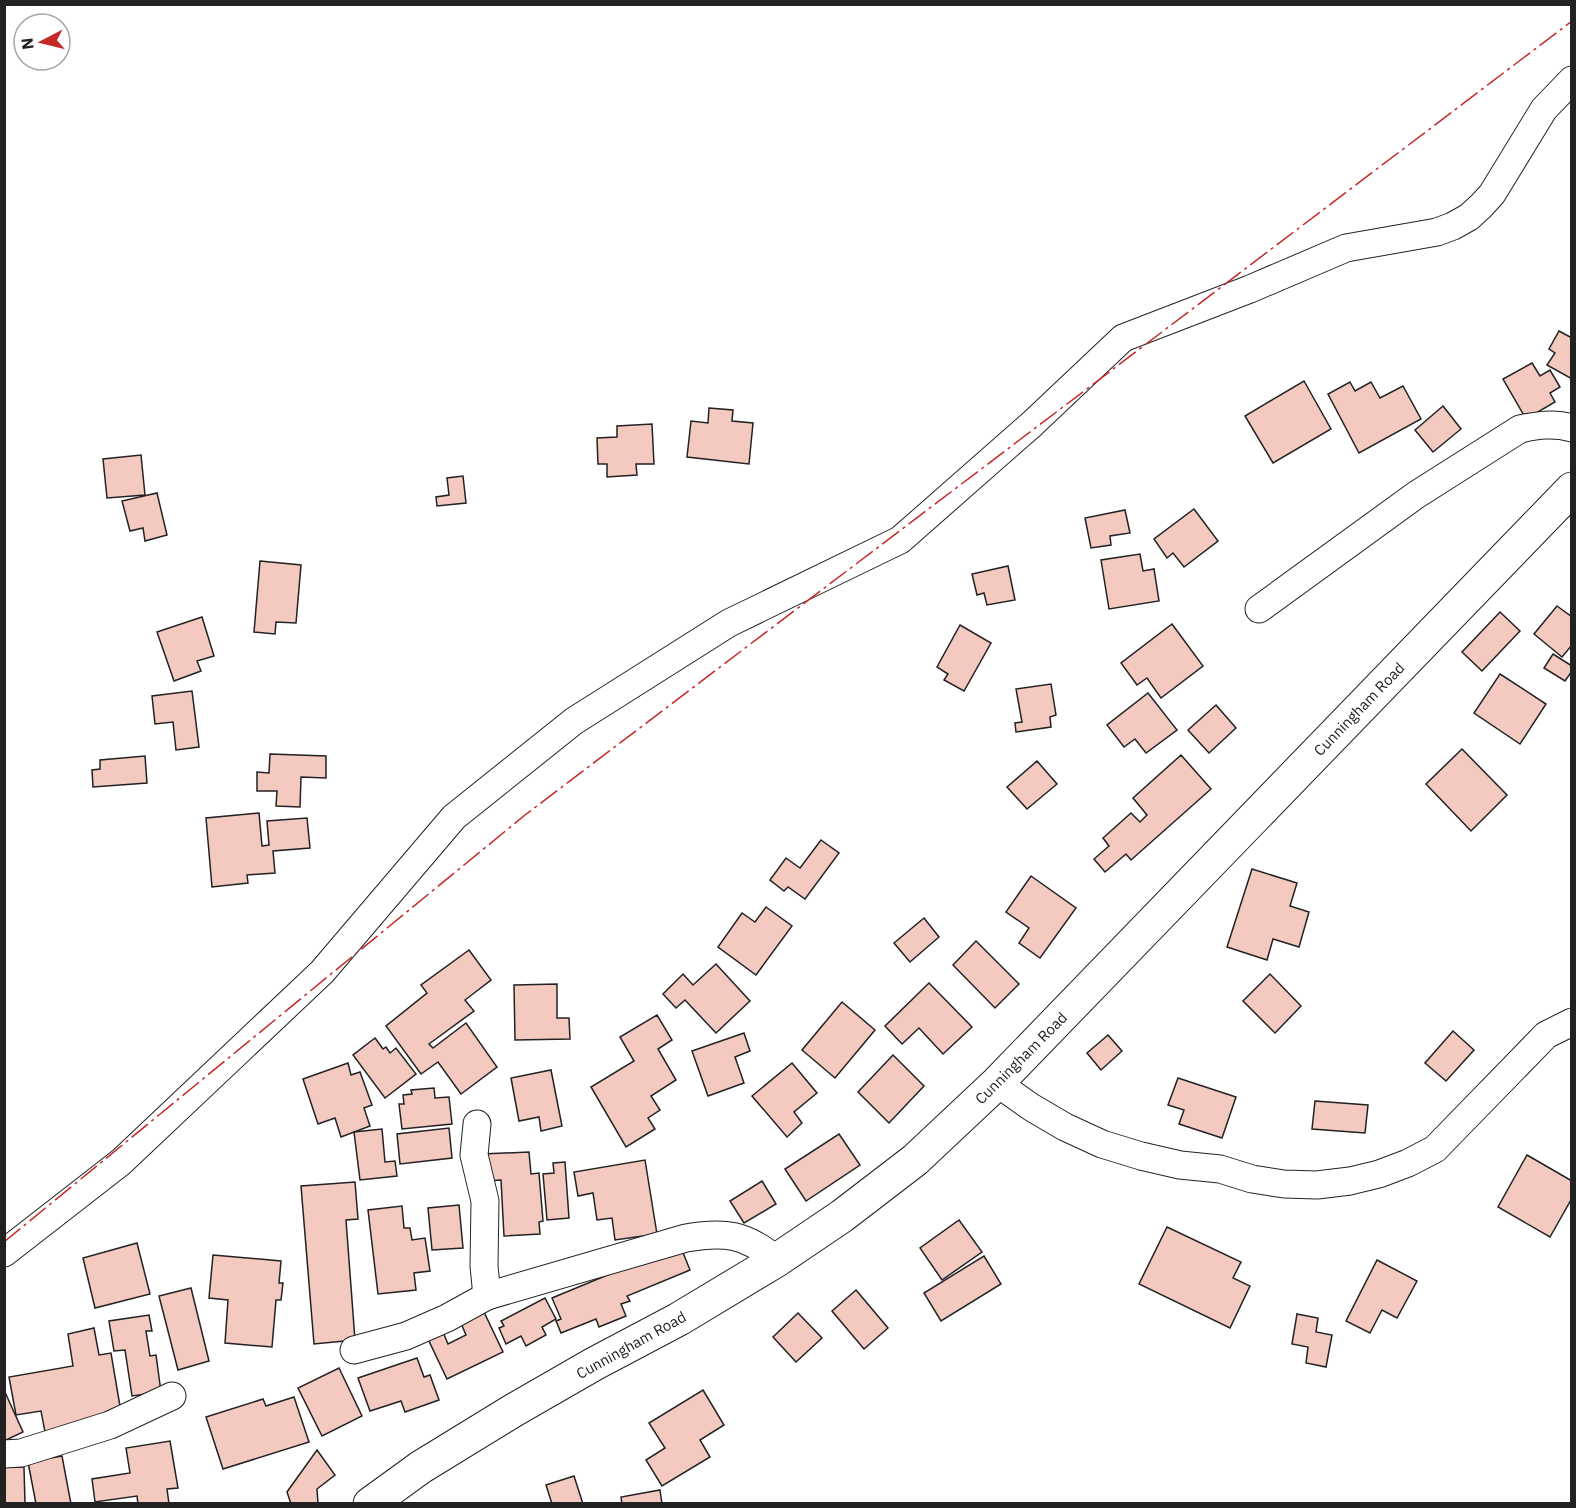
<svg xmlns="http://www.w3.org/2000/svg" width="1576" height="1508" font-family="'IBM Plex Sans',sans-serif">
	<rect width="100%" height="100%" fill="#fff"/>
	<!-- building -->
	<g fill="#f3c9c0" stroke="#222" stroke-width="1.5">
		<polygon points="1559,331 1572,338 1572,379 1547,365 1555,353 1549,349"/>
		<polygon points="1532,363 1540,376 1550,370 1560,387 1550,393 1555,402 1526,419 1503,379"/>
		<polygon points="1304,381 1331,429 1273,463 1245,416"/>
		<polygon points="1350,382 1355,391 1371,382 1380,398 1403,386 1421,419 1359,453 1328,394"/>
		<polygon points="1443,406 1461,429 1433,452 1415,430"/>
		<polygon points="709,408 733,410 732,421 753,423 749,464 687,457 691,421 708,423"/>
		<polygon points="652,424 654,464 636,464 637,475 607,477 607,464 598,464 597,438 617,437 617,426"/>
		<polygon points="141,455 145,495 107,498 103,459"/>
		<polygon points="463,476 466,503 437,506 436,497 449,495 447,478"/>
		<polygon points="157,493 167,535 145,541 143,528 130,531 122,501"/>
		<polygon points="1194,509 1218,541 1184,567 1173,553 1167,558 1154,539"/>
		<polygon points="1125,510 1130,533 1110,536 1111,545 1091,548 1085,518"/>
		<polygon points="1140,554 1143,571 1154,569 1159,601 1109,609 1101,560"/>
		<polygon points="260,561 301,565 296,623 276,622 275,634 254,632"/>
		<polygon points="1008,566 1015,600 987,605 984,593 977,595 972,574"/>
		<polygon points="1557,606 1572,617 1572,645 1562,657 1534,634"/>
		<polygon points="1500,612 1520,631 1482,671 1462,652"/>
		<polygon points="202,617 214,656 197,661 201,671 174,681 157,632"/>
		<polygon points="1172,624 1203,666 1161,698 1147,678 1137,685 1121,663"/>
		<polygon points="960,625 991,643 964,691 944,680 948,674 937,667"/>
		<polygon points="1553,654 1572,666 1572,671 1565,681 1544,668"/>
		<polygon points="1500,674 1546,704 1520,744 1474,713"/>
		<polygon points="1051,684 1056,715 1050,717 1051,727 1016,732 1015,723 1022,722 1016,689"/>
		<polygon points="192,691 199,747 176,750 173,722 155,724 152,696"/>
		<polygon points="1148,693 1177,730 1146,753 1135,739 1124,747 1107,725"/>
		<polygon points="1216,705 1236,728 1209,753 1188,730"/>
		<polygon points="1462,749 1507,795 1471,831 1426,784"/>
		<polygon points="270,754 326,756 326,778 301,777 300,807 276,806 277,791 257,791 257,772 269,773"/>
		<polygon points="1181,755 1211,789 1131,860 1126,854 1105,872 1094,859 1109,846 1103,838 1131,813 1140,822 1147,815 1133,798"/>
		<polygon points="145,756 147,783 93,787 92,770 100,769 100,760"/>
		<polygon points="1037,761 1057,784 1027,809 1007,787"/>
		<polygon points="259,813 262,846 269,845 267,821 307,818 310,848 273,851 275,873 247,875 248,883 212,887 206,818"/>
		<polygon points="821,840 839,853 805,899 788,887 784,891 770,880 786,858 800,868"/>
		<polygon points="1252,869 1297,883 1290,906 1309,912 1299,947 1273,939 1267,960 1227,947"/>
		<polygon points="1031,876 1076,908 1040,958 1019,943 1029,928 1006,912"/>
		<polygon points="766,907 792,926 756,975 718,947 742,913 755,922"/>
		<polygon points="924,918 939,937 910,962 894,943"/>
		<polygon points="976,941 1019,984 995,1008 953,965"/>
		<polygon points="469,950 491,980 465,1000 474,1011 429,1044 433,1048 466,1023 497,1067 461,1094 438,1062 421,1074 386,1026 427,993 421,985"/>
		<polygon points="716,964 750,1001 716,1033 685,1000 676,1008 663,994 683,974 693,985"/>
		<polygon points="1270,974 1301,1006 1275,1033 1243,1001"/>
		<polygon points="929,983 972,1027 943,1054 919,1028 902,1044 885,1026"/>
		<polygon points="557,984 557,1018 569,1018 570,1039 515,1040 514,985"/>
		<polygon points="842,1002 875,1030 835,1078 802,1050"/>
		<polygon points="657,1015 672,1040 658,1049 676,1080 651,1096 660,1110 648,1118 655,1129 626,1147 591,1087 634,1061 620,1037"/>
		<polygon points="1453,1031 1474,1050 1446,1081 1425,1063"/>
		<polygon points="744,1033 750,1051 735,1057 744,1083 708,1096 692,1051"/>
		<polygon points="1108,1035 1122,1051 1101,1070 1087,1053"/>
		<polygon points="375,1038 383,1049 386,1047 390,1053 396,1048 416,1074 385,1098 353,1055"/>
		<polygon points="893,1055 924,1086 889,1123 858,1092"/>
		<polygon points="348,1063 351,1075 360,1072 372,1105 364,1108 370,1126 341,1137 335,1118 318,1124 303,1079"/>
		<polygon points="792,1063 817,1093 794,1112 802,1123 787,1137 752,1096"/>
		<polygon points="551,1070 562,1126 541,1131 539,1117 519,1121 511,1078"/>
		<polygon points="1178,1078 1236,1097 1222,1138 1179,1124 1184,1110 1168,1105"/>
		<polygon points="434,1088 435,1098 449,1097 452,1124 402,1129 399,1104 404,1104 403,1095 412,1094 411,1090"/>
		<polygon points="1315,1101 1368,1105 1365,1133 1312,1129"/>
		<polygon points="449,1128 452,1158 400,1164 397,1134"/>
		<polygon points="382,1129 385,1162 395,1161 397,1176 360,1180 354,1132"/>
		<polygon points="839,1134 860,1165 806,1201 785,1169"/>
		<polygon points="529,1152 531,1174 539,1173 543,1221 539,1222 540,1234 504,1236 501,1180 483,1181 482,1154"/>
		<polygon points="1527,1155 1572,1181 1572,1198 1550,1237 1498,1207"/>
		<polygon points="645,1160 657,1234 615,1240 612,1218 597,1220 593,1193 578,1196 574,1172"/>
		<polygon points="565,1162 569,1218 547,1220 543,1174 554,1173 553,1163"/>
		<polygon points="762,1181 776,1204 744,1223 730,1201"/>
		<polygon points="355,1182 358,1219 346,1220 355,1340 314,1344 301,1186"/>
		<polygon points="459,1205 463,1248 432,1250 428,1208"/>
		<polygon points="402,1206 404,1228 410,1228 412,1240 425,1238 430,1271 414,1273 416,1290 378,1294 368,1210"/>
		<polygon points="959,1220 982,1252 942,1280 920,1248"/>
		<polygon points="1167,1227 1241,1262 1233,1278 1250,1286 1230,1328 1139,1284"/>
		<polygon points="137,1243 150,1294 95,1308 83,1258"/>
		<polygon points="680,1245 690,1270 627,1296 630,1301 621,1304 626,1316 599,1327 596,1319 561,1333 556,1321 561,1319 552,1298"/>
		<polygon points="213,1255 281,1261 279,1283 283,1283 281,1300 276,1300 272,1347 225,1343 228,1300 209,1298"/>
		<polygon points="984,1256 1001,1284 941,1321 924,1293"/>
		<polygon points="1377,1260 1417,1281 1397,1318 1382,1310 1370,1333 1346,1321"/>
		<polygon points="191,1288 209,1361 178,1370 159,1296"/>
		<polygon points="856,1290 888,1328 864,1349 832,1311"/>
		<polygon points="545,1298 556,1319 542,1327 546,1335 526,1346 521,1336 506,1344 499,1328 504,1326 501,1321"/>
		<polygon points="483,1310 503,1352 447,1379 428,1339 443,1332 448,1344 466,1335 460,1321"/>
		<polygon points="798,1313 822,1338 796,1362 773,1337"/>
		<polygon points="1297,1314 1318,1318 1316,1332 1332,1335 1326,1367 1306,1363 1308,1347 1292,1344"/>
		<polygon points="149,1315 152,1331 146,1331 150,1356 156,1355 161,1392 132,1396 125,1350 114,1351 109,1321"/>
		<polygon points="94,1328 99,1355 111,1353 122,1418 45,1432 41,1411 16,1415 9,1377 73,1366 68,1334"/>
		<polygon points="417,1358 424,1377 430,1375 439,1400 405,1412 401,1401 370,1411 358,1378"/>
		<polygon points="339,1368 362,1416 322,1436 298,1388"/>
		<polygon points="4,1390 23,1432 4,1441"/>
		<polygon points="703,1390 724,1425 700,1440 710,1457 662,1486 646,1460 665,1448 649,1423"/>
		<polygon points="294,1397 309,1442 223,1469 206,1417 263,1399 266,1406"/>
		<polygon points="170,1441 178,1488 167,1489 169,1504 138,1504 137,1496 95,1502 92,1479 130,1473 126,1448"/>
		<polygon points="317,1450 335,1475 317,1489 318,1504 291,1504 287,1492"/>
		<polygon points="62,1456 71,1504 36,1504 28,1462"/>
		<polygon points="4,1467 24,1467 25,1504 4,1504"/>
		<polygon points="574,1476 583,1504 552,1504 546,1485"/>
		<polygon points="660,1490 662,1504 622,1504 621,1497"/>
	</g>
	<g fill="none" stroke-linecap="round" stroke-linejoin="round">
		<defs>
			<g id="street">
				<path d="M1259,609L1416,495L1520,429C1538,425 1554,423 1572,428"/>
				<polyline points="997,1083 1031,1107 1065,1127 1102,1144 1141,1156 1180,1165 1220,1169 1252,1179 1284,1184 1317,1185 1350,1181 1379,1174 1408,1163 1435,1149 1546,1035 1572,1022"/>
				<polyline points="477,1124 474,1155 485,1201 484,1266 487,1296"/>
				<polyline points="4,1253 121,1162 322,972 454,817 574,721 729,623 900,540 1032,424 1123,338 1250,289 1346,248 1437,232 1453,226 1469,217 1481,206 1492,194 1544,109 1572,80"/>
				<path d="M354,1350L406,1336L447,1318L487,1296L686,1238C725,1231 745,1234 777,1260"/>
				<polyline points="4,1454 21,1453 110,1425 172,1396"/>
			</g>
			<polyline id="secondary" points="370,1504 421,1467 514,1410 594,1364 679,1319 777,1260 842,1216 915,1160 997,1083 1572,489"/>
		</defs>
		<!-- street casing -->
		<use href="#street" stroke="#222" stroke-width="29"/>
		<!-- secondary casing -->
		<use href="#secondary" stroke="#222" stroke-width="35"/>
		<!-- street -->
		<use href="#street" stroke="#fff" stroke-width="27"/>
		<!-- secondary -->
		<use href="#secondary" stroke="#fff" stroke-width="33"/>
		<!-- power -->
		<polyline stroke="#c62828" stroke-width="1.5" stroke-dasharray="21 4.5 3 4.5" stroke-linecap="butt" points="4,1242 525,815 1572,21"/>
	</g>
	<g text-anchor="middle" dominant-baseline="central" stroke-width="4.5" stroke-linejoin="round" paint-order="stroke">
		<!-- street labels -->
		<g font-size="15" fill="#222" stroke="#fff">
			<text transform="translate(1359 709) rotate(-46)">Cunningham Road</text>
			<text transform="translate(1021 1058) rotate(-45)">Cunningham Road</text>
			<text transform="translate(631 1345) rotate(-29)">Cunningham Road</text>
		</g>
	</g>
	<!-- border -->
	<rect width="1576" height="1508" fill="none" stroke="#222222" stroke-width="12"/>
	<!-- north arrow -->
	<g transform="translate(42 42) rotate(263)"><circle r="28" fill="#ffffff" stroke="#a7a7a7" stroke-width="1.5"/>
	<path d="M0-4.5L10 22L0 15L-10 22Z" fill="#c62828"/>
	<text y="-9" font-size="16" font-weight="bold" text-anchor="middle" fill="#222222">N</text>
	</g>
</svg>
